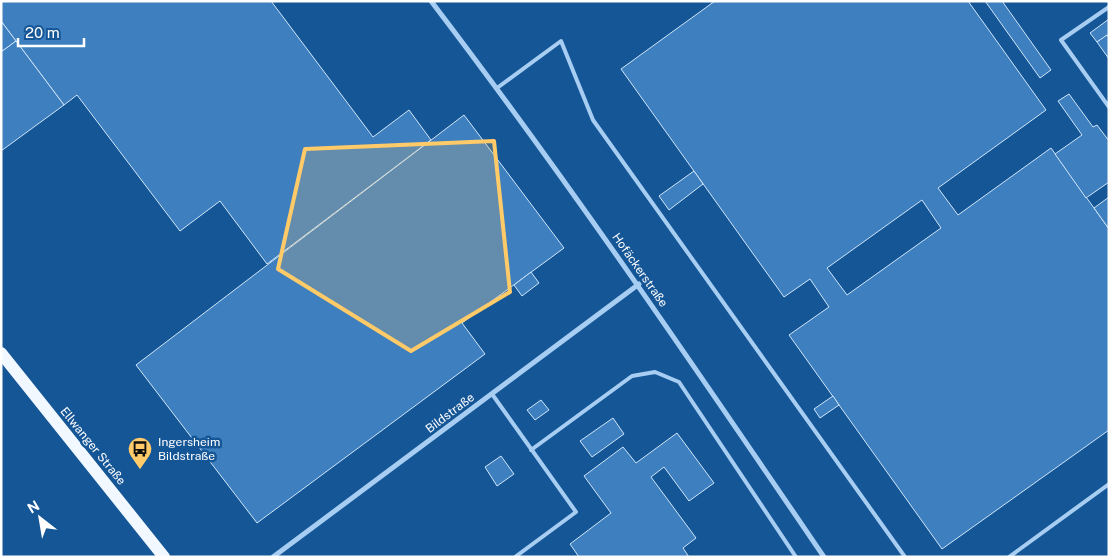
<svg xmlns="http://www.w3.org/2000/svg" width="1110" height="558" font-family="'Public Sans',sans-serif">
	<rect width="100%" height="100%" fill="#155697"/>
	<!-- building -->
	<g fill="#3e7fbf" stroke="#cfe6fc" fill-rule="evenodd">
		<polygon points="1,1 271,1 373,137 409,110 431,140 267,264 220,201 180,231 77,95 64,105 1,21"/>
		<path d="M715,1H968L1046,110L938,188L958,215L1051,148L1109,229V430L942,549L789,335L829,307L810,279L784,297L621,69ZM922,200L941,228L847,295L827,268Z"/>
		<polygon points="985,1 1002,1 1051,70 1040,78"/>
		<polygon points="1109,19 1109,34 1097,42 1090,33"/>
		<polygon points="1,21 16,41 1,52"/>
		<polygon points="1107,35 1109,38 1109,59 1097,42"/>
		<polygon points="16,41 64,105 1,151 1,52"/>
		<polygon points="1069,94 1093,127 1097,125 1109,141 1109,182 1086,198 1055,154 1082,135 1058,101"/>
		<polygon points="464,115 564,248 462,323 485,354 257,523 136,365"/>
		<polygon points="694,171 703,184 669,210 659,196"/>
		<polygon points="1109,197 1109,229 1094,208"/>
		<polygon points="531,272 539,283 522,296 514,285"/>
		<polygon points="833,396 839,405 820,418 814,409"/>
		<polygon points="541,400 549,410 535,420 527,410"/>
		<polygon points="613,418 624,434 592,457 580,441"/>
		<polygon points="677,433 714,483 689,501 664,467 651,477 696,538 683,548 689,557 579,557 570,544 611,513 584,476 623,447 636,463"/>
		<polygon points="501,456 514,474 497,486 485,467"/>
	</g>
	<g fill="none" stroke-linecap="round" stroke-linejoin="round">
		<!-- lane -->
		<g stroke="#a7cef2" stroke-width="4">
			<polyline points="1109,7 1061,40 1109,107"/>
			<polyline points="497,88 561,41 593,120 905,557"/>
			<polyline points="492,394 576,512 515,557"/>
			<polyline points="531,450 632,376 655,372 679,382 796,557"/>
			<polyline points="1009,557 1109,484"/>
		</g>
		<!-- street -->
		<g stroke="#a7cef2" stroke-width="5">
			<path d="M431,1C569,182 696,369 824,557"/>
			<polyline points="273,557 639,284"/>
		</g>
		<!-- primary -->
		<polyline stroke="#f2f8ff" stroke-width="12" points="1,353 164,557"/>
	</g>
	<!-- marked area -->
	<path fill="#ffca68" fill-opacity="0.2" stroke="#ffca68" stroke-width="4" stroke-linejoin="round" d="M494,141L510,292L411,351L278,269L305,149Z"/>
	<!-- icons -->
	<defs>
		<symbol id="bus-pin" viewBox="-11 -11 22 30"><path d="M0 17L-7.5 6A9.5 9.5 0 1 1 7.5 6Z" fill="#ffca68" stroke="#155697"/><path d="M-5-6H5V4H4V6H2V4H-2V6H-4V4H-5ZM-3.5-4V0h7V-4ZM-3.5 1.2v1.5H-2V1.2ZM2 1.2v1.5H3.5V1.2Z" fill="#111"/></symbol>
	</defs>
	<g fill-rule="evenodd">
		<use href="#bus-pin" x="126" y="435" width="28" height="38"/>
	</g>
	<g text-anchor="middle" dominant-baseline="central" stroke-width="5" stroke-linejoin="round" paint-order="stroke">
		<!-- street labels -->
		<g font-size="12" fill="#fff" stroke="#155697">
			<text transform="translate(640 270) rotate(55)">Hofäckerstraße</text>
			<text transform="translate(450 413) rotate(-37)">Bildstraße</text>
			<text transform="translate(93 446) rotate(51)">Ellwanger Straße</text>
		</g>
		<!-- poi labels -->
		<g font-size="12" fill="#fff" stroke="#155697" text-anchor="start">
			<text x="158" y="442">Ingersheim<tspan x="158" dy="14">Bildstraße</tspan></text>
		</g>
	</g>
	<!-- border -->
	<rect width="1110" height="558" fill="none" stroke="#ffffff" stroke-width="5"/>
	<!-- north arrow -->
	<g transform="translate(40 518) rotate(329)" stroke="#155697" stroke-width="4" paint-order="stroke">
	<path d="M0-4L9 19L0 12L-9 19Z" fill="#ffffff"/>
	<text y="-8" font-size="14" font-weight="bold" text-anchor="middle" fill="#ffffff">N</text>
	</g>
	<!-- scale -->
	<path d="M18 38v8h66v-8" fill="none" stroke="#ffffff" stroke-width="2.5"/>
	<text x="25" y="38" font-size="15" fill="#ffffff" stroke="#155697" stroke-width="4" paint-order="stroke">20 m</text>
</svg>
